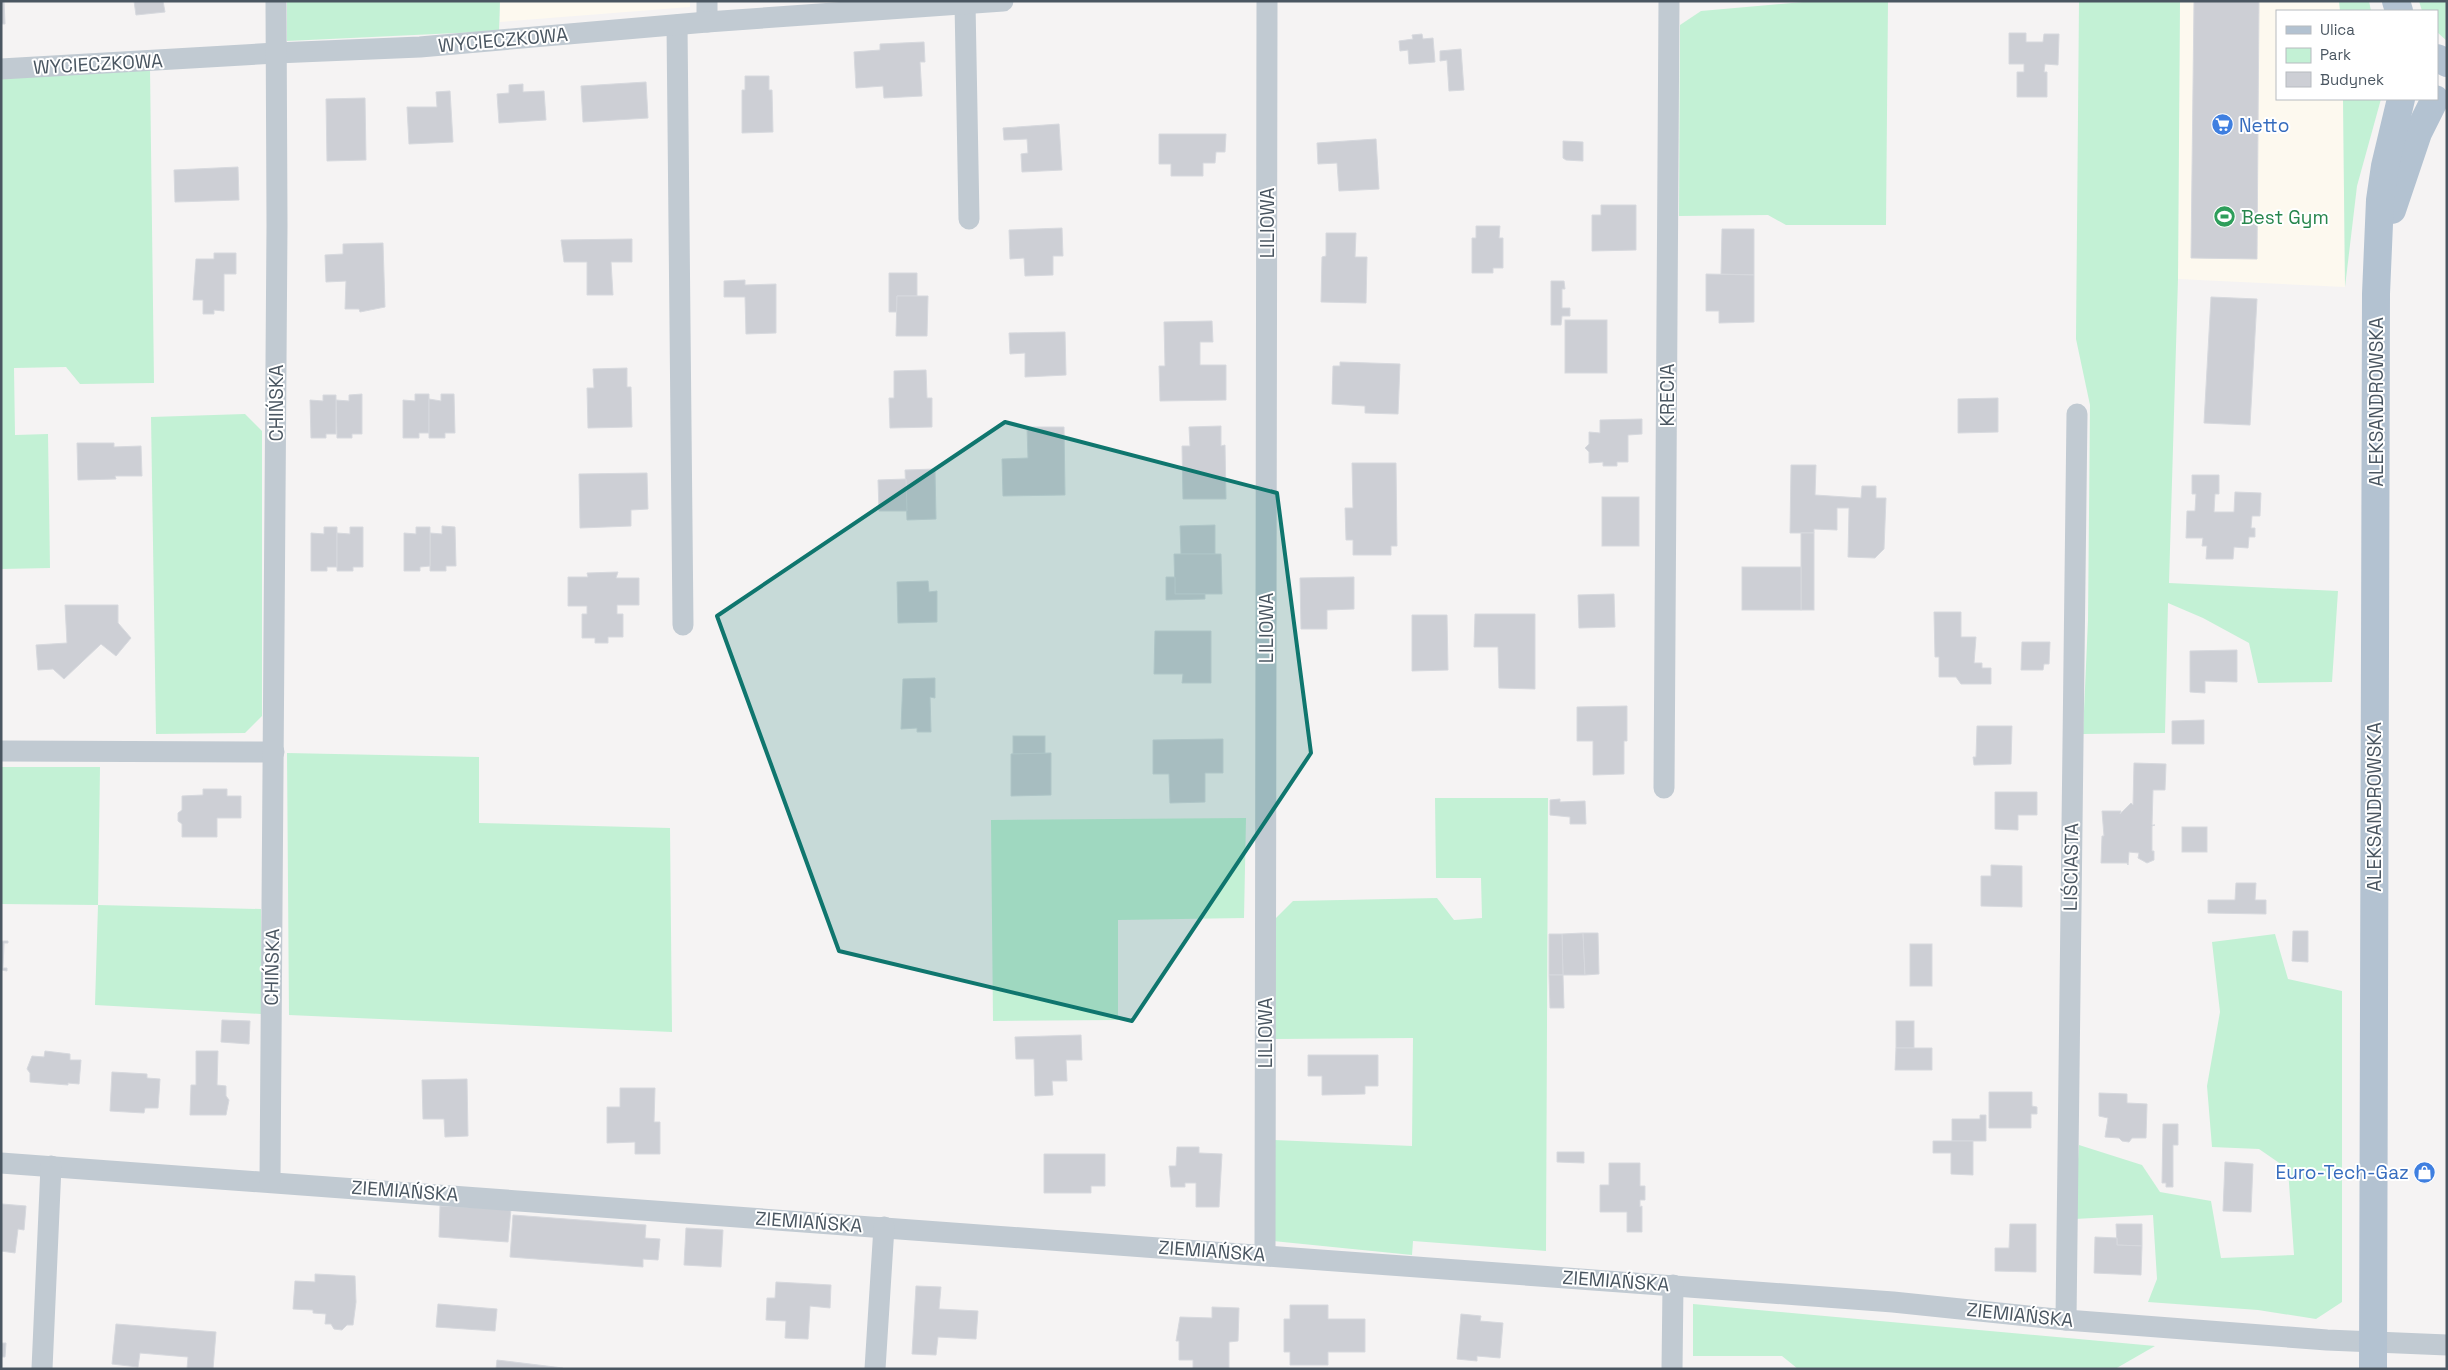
<svg xmlns="http://www.w3.org/2000/svg" width="2448" height="1370" font-family="'Space Grotesk',sans-serif">
	<rect width="100%" height="100%" fill="#f5f3f3"/>
	<!-- commercial -->
	<g fill="#fdf9ef">
		<polygon points="500,1 690,1 690,7 500,22"/>
		<polygon points="2180,1 2339,1 2340,11 2277,11 2277,99 2343,99 2345,287 2178,279"/>
	</g>
	<!-- green -->
	<g fill="#c3f1d5">
		<polygon points="287,1 500,1 499,31 287,41"/>
		<polygon points="1814,1 1888,1 1886,225 1786,225 1768,215 1679,216 1680,25 1701,11"/>
		<polygon points="2079,1 2180,1 2178,279 2169,583 2338,591 2332,682 2258,683 2249,643 2203,618 2168,603 2165,733 2083,734 2088,620 2090,405 2076,339"/>
		<polygon points="2339,1 2369,1 2371,11 2340,11"/>
		<polygon points="2419,1 2447,1 2447,41 2437,32 2437,11 2422,11"/>
		<polygon points="150,68 154,383 80,384 66,367 14,368 15,435 48,434 50,568 1,569 1,75"/>
		<polygon points="2343,99 2381,99 2357,186 2345,287"/>
		<polygon points="245,414 262,431 262,716 245,733 156,734 151,417"/>
		<polygon points="287,753 479,757 479,823 670,828 672,1032 289,1015"/>
		<polygon points="1,767 100,767 98,905 261,909 261,1014 95,1005 98,905 1,904"/>
		<polygon points="1435,798 1548,798 1546,1251 1413,1241 1412,1255 1273,1241 1274,1140 1412,1146 1413,1038 1275,1039 1275,919 1293,901 1437,898 1454,920 1482,918 1481,878 1436,878"/>
		<polygon points="1246,818 1244,918 1118,920 1118,1020 993,1021 991,820"/>
		<polygon points="2275,934 2288,979 2342,991 2342,1302 2316,1319 2258,1310 2148,1302 2157,1279 2153,1215 2074,1219 2079,1145 2142,1165 2160,1192 2211,1201 2221,1258 2294,1255 2288,1169 2259,1149 2212,1147 2207,1086 2220,1012 2212,942"/>
		<polygon points="1693,1304 2155,1346 2115,1369 1798,1369 1782,1356 1693,1356"/>
	</g>
	<!-- building -->
	<g fill="#cdcfd5" stroke="#d7d9de">
		<polygon points="1,1 4,1 5,24 1,24"/>
		<polygon points="134,1 163,1 165,12 136,15"/>
		<polygon points="2194,1 2259,1 2257,259 2191,258"/>
		<polygon points="2009,33 2026,33 2026,42 2043,42 2044,34 2059,34 2058,65 2045,64 2044,72 2047,72 2047,97 2017,97 2017,72 2024,72 2024,64 2009,64"/>
		<polygon points="1422,34 1423,39 1433,38 1435,62 1409,64 1408,50 1400,51 1399,41 1413,39 1412,35"/>
		<polygon points="924,42 925,62 920,62 922,96 884,98 883,86 856,88 854,52 880,50 880,44"/>
		<polygon points="1461,49 1464,90 1449,91 1447,60 1440,61 1440,51"/>
		<polygon points="745,76 769,76 769,90 772,90 773,132 742,133 742,90 745,90"/>
		<polygon points="646,82 648,118 583,122 581,86"/>
		<polygon points="523,84 523,92 544,91 546,120 499,123 497,94 509,93 509,85"/>
		<polygon points="450,91 453,142 409,144 407,107 437,107 436,92"/>
		<polygon points="365,98 366,160 327,161 326,99"/>
		<polygon points="1059,124 1062,170 1022,172 1021,154 1028,153 1027,139 1004,140 1003,128"/>
		<polygon points="1159,134 1226,134 1225,152 1216,152 1215,163 1203,163 1203,176 1171,176 1171,164 1159,164"/>
		<polygon points="1376,139 1379,189 1339,191 1337,163 1318,164 1317,143"/>
		<polygon points="1563,141 1583,142 1583,161 1566,160 1563,158"/>
		<polygon points="238,167 239,200 175,202 174,170"/>
		<polygon points="1601,205 1636,205 1636,250 1592,251 1592,215 1601,215"/>
		<polygon points="1476,226 1500,226 1499,238 1503,238 1503,268 1493,268 1493,273 1472,273 1472,238 1476,238"/>
		<polygon points="1062,228 1063,256 1053,256 1053,275 1025,276 1024,258 1010,259 1009,230"/>
		<polygon points="1722,229 1754,229 1754,275 1721,274"/>
		<polygon points="1326,233 1356,233 1355,257 1367,257 1366,303 1321,302 1322,257 1326,256"/>
		<polygon points="632,239 632,262 611,262 613,295 587,295 587,262 564,262 561,240"/>
		<polygon points="383,243 385,307 360,312 359,309 345,309 346,281 326,282 325,255 343,254 343,244"/>
		<polygon points="214,253 236,253 236,274 224,274 224,311 214,310 214,314 203,314 203,300 193,300 196,259 214,259"/>
		<polygon points="889,273 917,273 917,296 897,296 897,312 889,312"/>
		<polygon points="1706,274 1754,275 1754,322 1719,323 1719,311 1706,311"/>
		<polygon points="745,280 745,285 776,284 776,333 746,334 745,297 724,297 724,281"/>
		<polygon points="1551,281 1564,281 1565,289 1562,289 1562,308 1570,308 1570,316 1562,316 1561,325 1551,325"/>
		<polygon points="897,296 928,296 927,336 896,336"/>
		<polygon points="2211,297 2257,299 2250,425 2204,423"/>
		<rect x="1565" y="320" width="42" height="53"/>
		<polygon points="1212,321 1213,342 1200,342 1200,365 1226,365 1226,400 1160,401 1159,366 1165,366 1164,322"/>
		<polygon points="1065,332 1066,375 1025,377 1025,353 1010,354 1009,333"/>
		<polygon points="1340,362 1400,364 1398,414 1365,413 1365,406 1332,404 1333,366 1340,366"/>
		<polygon points="627,368 627,387 631,387 632,427 588,428 587,388 594,388 593,369"/>
		<polygon points="926,370 927,398 932,398 932,427 890,428 889,398 894,398 894,371"/>
		<polygon points="362,394 362,434 352,434 352,438 337,438 336,400 349,401 349,395"/>
		<polygon points="415,394 429,394 429,433 419,433 419,438 403,438 403,400 415,401"/>
		<polygon points="441,394 454,394 455,433 445,433 445,438 429,438 429,399 441,401"/>
		<polygon points="323,395 336,395 336,434 326,434 326,438 311,438 310,400 323,401"/>
		<polygon points="1998,398 1998,432 1958,433 1958,399"/>
		<polygon points="1642,419 1642,434 1628,435 1628,462 1617,462 1617,466 1603,466 1603,462 1589,463 1589,452 1585,448 1589,444 1589,432 1600,433 1600,420"/>
		<polygon points="1221,426 1221,446 1225,445 1226,499 1183,499 1182,446 1190,446 1189,427"/>
		<polygon points="1027,427 1064,427 1065,495 1003,496 1002,459 1028,458"/>
		<polygon points="77,443 114,443 114,447 141,446 142,476 115,476 116,479 78,480"/>
		<polygon points="1352,463 1396,463 1397,546 1391,546 1391,555 1353,555 1353,540 1346,540 1345,508 1353,508"/>
		<polygon points="1791,465 1816,465 1815,495 1861,498 1862,486 1876,486 1876,498 1886,498 1884,549 1875,558 1848,557 1849,508 1837,508 1837,530 1814,529 1814,533 1790,533"/>
		<polygon points="935,469 936,519 907,520 905,470"/>
		<polygon points="647,473 648,509 631,510 631,526 580,528 579,474"/>
		<polygon points="2192,475 2219,475 2219,494 2215,494 2214,512 2234,512 2235,492 2261,493 2260,516 2252,516 2251,528 2255,528 2255,537 2249,537 2248,548 2234,547 2233,559 2206,559 2207,546 2202,546 2203,538 2186,538 2187,511 2195,511 2196,494 2192,494"/>
		<polygon points="906,479 907,511 879,511 878,480"/>
		<rect x="1602" y="497" width="37" height="49"/>
		<polygon points="1215,525 1215,554 1181,554 1180,526"/>
		<polygon points="442,526 455,527 456,566 446,566 446,571 430,571 430,533 442,534"/>
		<polygon points="324,527 337,527 337,567 327,567 327,571 311,571 311,533 324,534"/>
		<polygon points="350,527 363,527 363,567 353,567 353,571 337,571 337,533 350,534"/>
		<polygon points="416,527 430,527 430,566 420,567 420,571 404,571 404,533 416,534"/>
		<rect x="1801" y="533" width="13" height="77"/>
		<polygon points="1174,554 1221,554 1222,594 1175,594"/>
		<rect x="1742" y="567" width="59" height="43"/>
		<polygon points="618,572 616,578 639,578 639,605 617,605 617,614 623,614 623,637 608,637 608,643 595,643 595,638 582,638 582,614 587,614 587,606 568,606 568,577 588,577 587,573"/>
		<polygon points="1166,577 1175,577 1175,594 1205,594 1205,599 1166,600"/>
		<polygon points="1354,577 1354,609 1327,610 1327,629 1301,629 1300,578"/>
		<polygon points="928,581 929,592 937,591 937,622 898,623 897,582"/>
		<polygon points="1614,594 1615,627 1579,628 1578,595"/>
		<polygon points="65,605 118,605 118,623 131,638 116,656 101,644 64,679 53,669 38,670 36,645 67,643"/>
		<polygon points="1934,612 1961,612 1961,637 1976,637 1974,663 1982,663 1982,668 1991,668 1991,684 1961,684 1956,677 1939,677 1939,657 1935,657"/>
		<polygon points="1475,614 1535,614 1535,689 1499,688 1498,647 1474,647"/>
		<polygon points="1412,615 1447,615 1448,670 1412,671"/>
		<polygon points="1155,631 1211,631 1211,683 1182,683 1183,674 1154,674"/>
		<polygon points="2022,642 2050,642 2049,664 2044,664 2043,670 2021,670"/>
		<polygon points="2237,650 2237,682 2205,681 2205,693 2190,692 2190,651"/>
		<polygon points="935,678 935,698 930,697 931,732 917,732 917,728 901,729 903,679"/>
		<polygon points="1627,706 1627,741 1624,741 1624,774 1593,775 1593,741 1577,741 1577,707"/>
		<polygon points="2204,720 2204,744 2172,744 2172,721"/>
		<polygon points="1977,726 2012,726 2011,764 1974,765 1973,757 1976,757"/>
		<rect x="1013" y="736" width="32" height="18"/>
		<polygon points="1223,739 1223,773 1205,773 1205,802 1170,803 1169,774 1153,774 1153,740"/>
		<polygon points="1051,753 1051,795 1011,796 1011,754"/>
		<polygon points="2134,763 2166,764 2165,790 2153,790 2152,825 2155,825 2152,826 2152,851 2154,851 2154,860 2147,863 2138,858 2139,853 2129,852 2128,865 2127,863 2101,863 2102,836 2104,836 2102,811 2121,811 2120,814 2131,803 2133,805"/>
		<polygon points="203,789 227,789 227,796 241,796 241,818 217,818 217,837 182,837 182,824 178,821 178,813 182,810 182,796 203,795"/>
		<polygon points="1995,792 2037,792 2037,815 2018,815 2018,830 1995,829"/>
		<polygon points="1560,799 1560,802 1585,801 1586,824 1570,824 1570,817 1550,815 1550,800"/>
		<rect x="2182" y="827" width="25" height="25"/>
		<polygon points="1991,865 2022,866 2022,907 1981,906 1981,876 1991,876"/>
		<polygon points="2236,883 2256,883 2255,900 2266,900 2266,914 2208,913 2208,900 2235,900"/>
		<polygon points="2293,931 2308,931 2308,962 2292,961"/>
		<polygon points="1583,933 1585,975 1563,975 1562,934"/>
		<polygon points="1583,933 1598,933 1599,974 1585,975"/>
		<polygon points="1549,934 1562,934 1563,975 1549,975"/>
		<polygon points="1,941 8,941 8,943 4,943 3,968 7,968 7,971 1,970"/>
		<rect x="1910" y="944" width="22" height="42"/>
		<polygon points="1549,975 1563,975 1564,1008 1550,1008"/>
		<polygon points="222,1020 250,1021 249,1044 221,1042"/>
		<rect x="1896" y="1021" width="18" height="27"/>
		<polygon points="1081,1035 1082,1060 1066,1060 1067,1081 1052,1081 1053,1095 1035,1096 1034,1059 1016,1059 1015,1037"/>
		<polygon points="1896,1048 1932,1048 1932,1070 1895,1070"/>
		<polygon points="45,1051 70,1054 70,1060 81,1060 79,1084 68,1083 68,1085 30,1082 30,1073 27,1069 32,1056 44,1057"/>
		<polygon points="196,1051 218,1051 217,1085 226,1086 226,1096 229,1100 226,1115 190,1115 191,1085 196,1085"/>
		<polygon points="1308,1055 1378,1055 1378,1086 1365,1086 1365,1094 1322,1095 1322,1076 1308,1076"/>
		<polygon points="112,1072 147,1074 147,1078 160,1079 158,1108 145,1108 144,1113 110,1111"/>
		<polygon points="467,1079 468,1136 445,1137 444,1119 423,1119 422,1080"/>
		<polygon points="620,1088 655,1088 654,1122 660,1122 660,1154 635,1154 635,1142 607,1143 607,1107 620,1107"/>
		<polygon points="1989,1092 2032,1092 2032,1106 2037,1107 2037,1114 2031,1114 2031,1128 1989,1128"/>
		<polygon points="2099,1093 2127,1094 2127,1103 2147,1104 2146,1138 2132,1138 2129,1142 2122,1141 2119,1138 2105,1137 2108,1118 2099,1116"/>
		<polygon points="1980,1115 1986,1115 1986,1141 1952,1141 1952,1119 1980,1119"/>
		<polygon points="2163,1124 2178,1124 2178,1145 2173,1145 2173,1187 2166,1187 2166,1183 2162,1183"/>
		<polygon points="1933,1141 1973,1141 1973,1175 1951,1174 1951,1153 1933,1153"/>
		<polygon points="1177,1147 1199,1147 1199,1153 1222,1154 1219,1207 1196,1207 1196,1183 1185,1183 1185,1187 1171,1187 1169,1166 1176,1166"/>
		<polygon points="1557,1152 1584,1152 1584,1163 1557,1162"/>
		<polygon points="1044,1154 1105,1154 1105,1186 1091,1186 1091,1193 1044,1193"/>
		<polygon points="2225,1162 2253,1164 2251,1212 2223,1211"/>
		<polygon points="1609,1163 1640,1163 1640,1186 1645,1186 1645,1200 1640,1200 1640,1207 1642,1206 1642,1232 1627,1232 1627,1212 1600,1212 1600,1185 1609,1185"/>
		<polygon points="2,1204 26,1206 24,1230 18,1229 15,1253 1,1251"/>
		<polygon points="440,1206 511,1209 508,1242 439,1237"/>
		<polygon points="513,1215 646,1225 645,1238 660,1239 658,1260 643,1259 643,1267 510,1257"/>
		<polygon points="2010,1224 2036,1224 2036,1272 1995,1271 1995,1248 2009,1248"/>
		<polygon points="2116,1224 2142,1224 2142,1246 2117,1245"/>
		<polygon points="686,1228 723,1230 721,1267 684,1265"/>
		<polygon points="2095,1237 2117,1238 2117,1245 2142,1246 2141,1275 2094,1273"/>
		<polygon points="315,1274 355,1276 356,1302 353,1325 347,1325 342,1330 334,1329 331,1324 325,1324 326,1314 313,1313 313,1310 293,1309 295,1281 315,1282"/>
		<polygon points="776,1282 831,1285 830,1308 810,1306 808,1339 785,1338 786,1321 766,1320 767,1298 775,1298"/>
		<polygon points="916,1286 941,1287 939,1309 978,1311 976,1339 938,1337 936,1355 912,1354"/>
		<polygon points="438,1304 497,1309 495,1331 436,1327"/>
		<polygon points="1290,1305 1328,1305 1328,1319 1365,1319 1365,1352 1328,1352 1328,1365 1290,1365 1290,1352 1284,1352 1284,1319 1290,1319"/>
		<polygon points="1212,1307 1239,1308 1238,1341 1229,1342 1229,1369 1193,1369 1193,1360 1179,1360 1179,1341 1176,1341 1180,1317 1212,1318"/>
		<polygon points="1461,1314 1481,1316 1480,1321 1503,1323 1500,1358 1477,1356 1477,1361 1457,1359"/>
		<polygon points="116,1324 216,1332 213,1369 187,1369 188,1357 140,1353 138,1367 112,1364"/>
		<polygon points="1,1343 6,1343 5,1357 1,1357"/>
		<polygon points="497,1360 563,1368 563,1369 496,1369"/>
	</g>
	<g fill="none" stroke-linecap="round" stroke-linejoin="round">
		<!-- minor -->
		<g stroke="#c1cad2" stroke-width="21">
			<polyline points="965,3 969,219"/>
			<polyline points="707,22 707,1"/>
			<polyline points="677,25 683,625"/>
			<polyline points="1,69 276,53 420,47 707,22 1003,1"/>
			<polyline points="1,751 274,752"/>
			<polyline points="1664,788 1669,1"/>
			<polyline points="1,1163 1893,1302 2066,1320 2327,1340 2447,1345"/>
			<polyline points="270,1181 277,226 276,1"/>
			<polyline points="1265,1255 1267,1"/>
			<polyline points="2066,1320 2077,414"/>
			<polyline points="42,1369 51,1166"/>
			<polyline points="875,1369 884,1227"/>
			<polyline points="1672,1369 1673,1285"/>
		</g>
		<!-- major -->
		<g stroke="#b3c2d1" stroke-width="28">
			<polyline points="2396,1 2399,11"/>
			<polyline points="2437,58 2447,63"/>
			<polyline points="2392,210 2418,133 2435,99"/>
			<polyline points="2373,1369 2376,294 2380,200 2385,166 2401,99"/>
		</g>
	</g>
	<!-- marked area -->
	<path fill="#0f766e" fill-opacity="0.2" stroke="#0f766e" stroke-width="4" stroke-linejoin="round" d="M1005,422L1277,493L1311,753L1132,1021L839,951L717,616Z"/>
	<!-- icons -->
	<defs>
		<symbol id="supermarket-disc" viewBox="-11 -11 22 22"><circle r="9.5" fill="#3f7fe0" stroke="#fff"/><path d="M-6-5.5h2.5l.6 2H6L4.5 2H-2.5L-4.4-4H-6ZM-1.5 3.2a1.3 1.3 0 1 0 .1 0ZM3 3.2a1.3 1.3 0 1 0 .1 0Z" fill="#fff"/></symbol>
		<symbol id="stadium-disc" viewBox="-11 -11 22 22"><circle r="9.5" fill="#2e9e5b" stroke="#fff"/><path d="M0-5a6.5 5 0 1 0 0 10a6.5 5 0 1 0 0-10ZM-3.5-1.8h7v3.6h-7Z" fill="#fff"/></symbol>
		<symbol id="shop-disc" viewBox="-11 -11 22 22"><circle r="9.5" fill="#3f7fe0" stroke="#fff"/><path d="M-5-2.5h2.3a2.7 3.5 0 0 1 5.4 0H5L5.5 6h-11ZM-1.5-2.5h3a1.5 2.3 0 0 0-3 0Z" fill="#fff"/></symbol>
	</defs>
	<g fill-rule="evenodd">
		<use href="#supermarket-disc" x="2210" y="112" width="25" height="25"/>
		<use href="#stadium-disc" x="2212" y="204" width="25" height="25"/>
		<use href="#shop-disc" x="2412" y="1160" width="25" height="25"/>
	</g>
	<g text-anchor="middle" dominant-baseline="central" stroke-width="4" stroke-linejoin="round" paint-order="stroke">
		<!-- street labels -->
		<g font-size="19" fill="#4a5661" stroke="#fff">
			<text transform="translate(503 40) rotate(-5)">WYCIECZKOWA</text>
			<text transform="translate(98 64) rotate(-3)">WYCIECZKOWA</text>
			<text transform="translate(1267 223) rotate(-90)">LILIOWA</text>
			<text transform="translate(1667 395) rotate(-90)">KRECIA</text>
			<text transform="translate(2376 402) rotate(-90)">ALEKSANDROWSKA</text>
			<text transform="translate(276 403) rotate(-90)">CHIŃSKA</text>
			<text transform="translate(1266 628) rotate(-90)">LILIOWA</text>
			<text transform="translate(2374 807) rotate(-90)">ALEKSANDROWSKA</text>
			<text transform="translate(2071 867) rotate(-89)">LIŚCIASTA</text>
			<text transform="translate(272 967) rotate(-89)">CHIŃSKA</text>
			<text transform="translate(1265 1033) rotate(-90)">LILIOWA</text>
			<text transform="translate(405 1191) rotate(4)">ZIEMIAŃSKA</text>
			<text transform="translate(809 1222) rotate(4)">ZIEMIAŃSKA</text>
			<text transform="translate(1212 1251) rotate(4)">ZIEMIAŃSKA</text>
			<text transform="translate(1616 1281) rotate(4)">ZIEMIAŃSKA</text>
			<text transform="translate(2020 1315) rotate(6)">ZIEMIAŃSKA</text>
		</g>
		<!-- shop labels -->
		<g font-size="19" fill="#366cbe" stroke="#fff" text-anchor="start">
			<text x="2239" y="125">Netto</text>
			<text x="2409" y="1172" text-anchor="end">Euro-Tech-Gaz</text>
		</g>
		<!-- leisure labels -->
		<g font-size="19" fill="#27864d" stroke="#fff" text-anchor="start">
			<text x="2241" y="217">Best Gym</text>
		</g>
	</g>
	<!-- border -->
	<rect width="2448" height="1370" fill="none" stroke="#4a5661" stroke-width="5"/>
	<!-- legend -->
	<rect x="2276" y="10" width="162" height="90" fill="#ffffff" stroke="#b7bbc0"/>
	<rect x="2286" y="26" width="25" height="8" fill="#b3c2d1" stroke="#b7bbc0"/>
	<text x="2320" y="35" font-size="15" fill="#4a5661">Ulica</text>
	<rect x="2286" y="48" width="25" height="15" fill="#c3f1d5" stroke="#b7bbc0"/>
	<text x="2320" y="60" font-size="15" fill="#4a5661">Park</text>
	<rect x="2286" y="72" width="25" height="15" fill="#cdcfd5" stroke="#b7bbc0"/>
	<text x="2320" y="85" font-size="15" fill="#4a5661">Budynek</text>
</svg>
